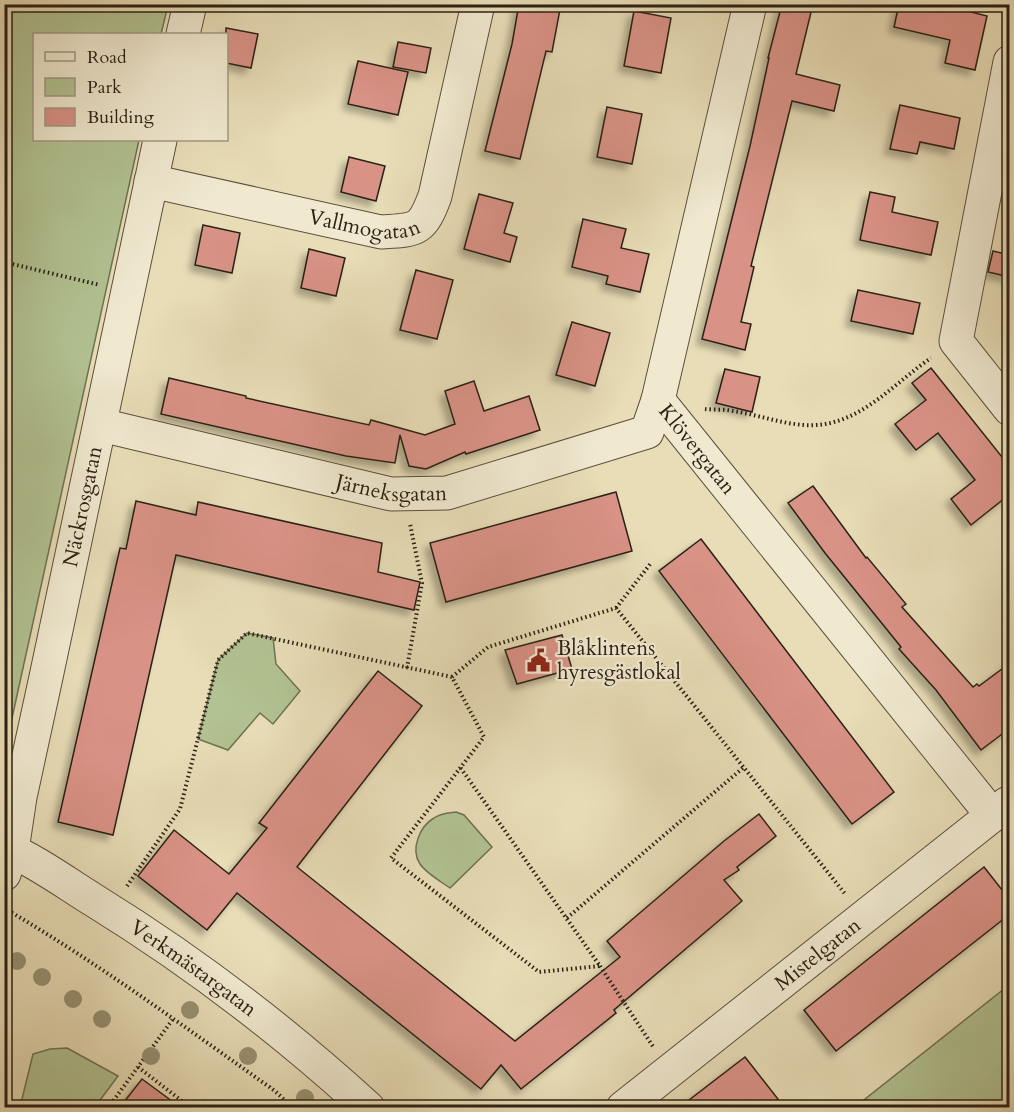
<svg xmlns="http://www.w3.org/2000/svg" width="1014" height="1112" font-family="Cardo,serif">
	<defs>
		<filter id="shadow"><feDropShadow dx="-5.5" dy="5.5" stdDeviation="3" flood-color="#0004"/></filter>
	</defs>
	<rect width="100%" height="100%" fill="#e8ddb7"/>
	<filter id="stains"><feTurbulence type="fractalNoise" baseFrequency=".00333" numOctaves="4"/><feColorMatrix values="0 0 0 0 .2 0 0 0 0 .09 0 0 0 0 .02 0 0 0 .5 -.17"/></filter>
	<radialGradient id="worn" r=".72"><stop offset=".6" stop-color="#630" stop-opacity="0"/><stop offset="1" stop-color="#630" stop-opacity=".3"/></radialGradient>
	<!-- green -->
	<g fill="#b2c292" stroke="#6e7253" stroke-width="1.5">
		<polygon points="5,4 168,5 161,34 34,34 34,140 139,140 5,750"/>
		<polygon points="247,633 273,638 276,664 300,691 273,724 260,713 228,750 198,739 218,660"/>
		<path d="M456,812L464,815L492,847L450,888C440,881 426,873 420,864C410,849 420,826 434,818C441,813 448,813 456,812Z"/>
		<polygon points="1009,985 1009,1107 855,1107"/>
		<polygon points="67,1048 118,1076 95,1107 20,1107 33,1054 50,1049"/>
	</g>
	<!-- building -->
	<g fill="#d99286" stroke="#2b2114" stroke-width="1.5" filter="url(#shadow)">
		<polygon points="519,4 561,4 552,52 546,51 520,159 485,151 512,44"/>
		<polygon points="782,4 813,4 796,74 840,85 834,111 792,101 751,266 754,267 741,322 751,324 745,350 702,339 750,146 769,58 768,58"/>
		<polygon points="899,4 940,4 987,16 975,70 945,63 950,40 894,27"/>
		<polygon points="634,11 671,18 661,73 624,66"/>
		<polygon points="226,28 258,34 251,68 226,63"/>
		<polygon points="398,42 431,48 426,73 393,67"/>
		<polygon points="358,61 408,72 398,115 348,104"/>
		<polygon points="900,105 960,118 954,149 920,142 917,154 890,149"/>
		<polygon points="607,107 642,114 632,164 597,157"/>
		<polygon points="349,157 385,166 376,201 341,192"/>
		<polygon points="870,192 895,197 892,212 938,222 931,255 860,240"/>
		<polygon points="479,194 513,203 504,233 517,237 510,262 464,249"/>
		<polygon points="583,219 626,229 621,248 649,254 640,292 606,284 608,276 572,267"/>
		<polygon points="203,225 240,233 232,273 195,265"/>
		<polygon points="309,249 345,258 336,296 301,288"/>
		<polygon points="993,251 1010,255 1010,277 988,272"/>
		<polygon points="416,270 453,280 437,339 400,330"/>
		<polygon points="858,290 920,303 913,334 851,321"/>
		<polygon points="572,322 610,333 595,386 556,375"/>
		<polygon points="931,368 1010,467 1010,494 971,525 951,499 975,480 938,433 916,450 895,424 926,400 912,383"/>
		<polygon points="725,369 760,377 752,412 716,403"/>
		<polygon points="169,378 246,396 246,398 369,425 371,420 425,435 455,424 445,391 474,381 484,411 529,396 540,430 466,454 465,452 426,469 409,466 400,435 395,463 346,456 161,414"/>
		<polygon points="813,486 866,558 867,557 906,604 902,607 973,687 977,684 979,686 1010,663 1010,728 981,750 936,690 899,649 901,647 825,553 788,503"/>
		<polygon points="616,492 632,551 446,602 430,543"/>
		<polygon points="136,501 196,515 198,502 382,543 378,572 420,582 414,610 176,555 113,835 58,822 120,548 126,549"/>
		<polygon points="701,539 894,792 852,824 659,571"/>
		<polygon points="562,635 572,669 517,684 505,650"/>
		<polygon points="378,671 422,706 297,867 515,1041 620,957 607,941 724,841 759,814 776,836 737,867 739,870 724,880 742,901 614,1010 616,1013 521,1089 501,1065 481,1089 237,893 207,930 138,876 174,830 229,874 267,828 259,823"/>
		<polygon points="984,867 1010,900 1010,914 836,1051 804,1010"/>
		<polygon points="745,1057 778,1099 767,1107 680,1107"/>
		<polygon points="142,1079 180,1107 120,1107"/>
	</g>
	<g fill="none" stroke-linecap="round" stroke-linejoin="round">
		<defs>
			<g id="street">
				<polyline points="183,34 190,4"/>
				<polyline points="1010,62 956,341 1010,409"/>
				<path id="s1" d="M151,181L381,232C417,230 422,231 435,196L478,4"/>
				<path id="s2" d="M658,400L992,815"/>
				<path id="s3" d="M101,425L391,494L447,493L647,432L658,400L750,4"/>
				<path id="s4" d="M4,847C36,861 66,883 95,901C192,961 284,1031 368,1108"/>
				<path id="s5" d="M4,874L12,850L20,797C68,578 113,358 160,140"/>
				<path id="s6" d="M623,1108L1008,803"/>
			</g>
		</defs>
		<!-- street casing -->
		<use href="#street" stroke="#5a503d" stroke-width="35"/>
		<!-- path -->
		<g stroke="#2b2114" stroke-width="4" stroke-dasharray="1.5 3" stroke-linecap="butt">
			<polyline points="4,262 100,285"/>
			<path d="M705,409C714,410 724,409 733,411C767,416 800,432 834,422C871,412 900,379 931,358"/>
			<polyline points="616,608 651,563"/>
			<polyline points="407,668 422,583 410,524"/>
			<polyline points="452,677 488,647 616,608 846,895"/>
			<polyline points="127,886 180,809 218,660 247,633 452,677 484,737 391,858 539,972 600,966 460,767"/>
			<path d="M4,908C98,963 186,1028 275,1091L293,1108"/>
			<polyline points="567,918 744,767"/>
			<polyline points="600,966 654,1048"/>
			<polyline points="138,1067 191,1108"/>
			<polyline points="108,1108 173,1019"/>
			<polyline points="201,1108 206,1100"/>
		</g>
		<!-- street -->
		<use href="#street" stroke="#f0e9d0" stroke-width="33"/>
	</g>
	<!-- trees -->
	<g fill="#979072">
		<circle cx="17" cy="961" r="9"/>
		<circle cx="42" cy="977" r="9"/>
		<circle cx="73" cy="999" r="9"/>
		<circle cx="190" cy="1010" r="9"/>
		<circle cx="102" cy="1019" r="9"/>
		<circle cx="151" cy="1056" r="9"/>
		<circle cx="248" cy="1056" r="9"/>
		<circle cx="305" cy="1098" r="9"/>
	</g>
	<!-- icons -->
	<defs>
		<symbol id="civic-bare" viewBox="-9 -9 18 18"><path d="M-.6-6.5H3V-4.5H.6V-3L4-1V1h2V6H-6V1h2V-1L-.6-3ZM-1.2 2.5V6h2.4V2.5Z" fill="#8f2418" stroke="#f0e9d0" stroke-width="2.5" paint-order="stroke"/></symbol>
	</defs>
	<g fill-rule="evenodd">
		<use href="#civic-bare" x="522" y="644" width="33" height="33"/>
	</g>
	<g text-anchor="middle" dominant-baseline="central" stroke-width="4.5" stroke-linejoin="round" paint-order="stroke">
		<!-- street labels -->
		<g font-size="21" fill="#2b2114" stroke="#f0e9d0">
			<text stroke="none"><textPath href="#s1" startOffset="218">Vallmogatan</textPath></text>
			<text stroke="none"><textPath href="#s2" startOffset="63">Klövergatan</textPath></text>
			<text stroke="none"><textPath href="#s3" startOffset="298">Järneksgatan</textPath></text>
			<text stroke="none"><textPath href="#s5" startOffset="376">Näckrosgatan</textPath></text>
			<text stroke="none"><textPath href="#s6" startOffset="248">Mistelgatan</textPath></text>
			<text stroke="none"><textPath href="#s4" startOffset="225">Verkmästargatan</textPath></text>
		</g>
		<!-- poi labels -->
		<g font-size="21" fill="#2b2114" stroke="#f0e9d0" text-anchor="start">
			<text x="557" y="648">Blåklintens<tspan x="557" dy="24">hyresgästlokal</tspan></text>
		</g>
	</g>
	<!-- margin -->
	<rect width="1014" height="1112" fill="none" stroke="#e8ddb7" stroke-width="24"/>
	<rect x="6" y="6" width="1002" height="1100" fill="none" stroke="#2b2114" stroke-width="3"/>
	<rect x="12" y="12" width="990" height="1088" fill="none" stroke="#2b2114" stroke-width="1.5"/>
	<!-- legend -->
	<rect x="33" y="33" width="195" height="108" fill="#f0e9d0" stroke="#a19985" stroke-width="1.5"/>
	<rect x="45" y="52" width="30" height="9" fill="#f0e9d0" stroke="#a19985" stroke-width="1.5"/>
	<text x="87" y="63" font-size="18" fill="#2b2114">Road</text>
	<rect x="45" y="78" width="30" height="18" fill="#b2c292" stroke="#a19985" stroke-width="1.5"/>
	<text x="87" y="93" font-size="18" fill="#2b2114">Park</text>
	<rect x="45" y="108" width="30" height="18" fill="#d99286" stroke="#a19985" stroke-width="1.5"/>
	<text x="87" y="123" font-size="18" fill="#2b2114">Building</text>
	<rect width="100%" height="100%" filter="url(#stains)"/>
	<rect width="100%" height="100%" fill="url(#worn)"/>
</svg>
